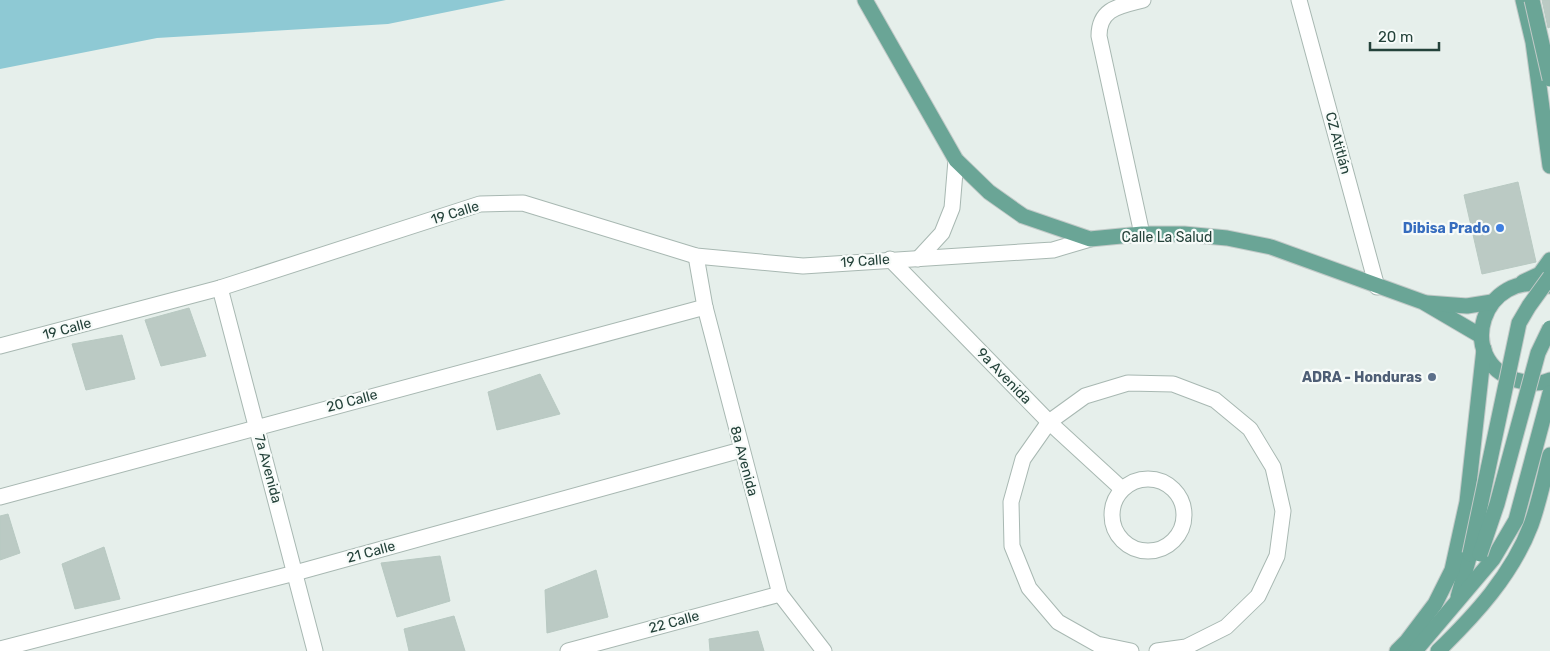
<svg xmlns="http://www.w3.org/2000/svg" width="1550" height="651" font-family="Rubik,sans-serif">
	<rect width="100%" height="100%" fill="#e6efeb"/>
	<!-- water -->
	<polygon fill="#8ec9d4" points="0,0 506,0 388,24 157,38 0,69"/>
	<!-- building -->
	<g fill="#bbcac4" stroke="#b8c9c2">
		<polygon points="1542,0 1550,0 1550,27 1548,28"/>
		<polygon points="1518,182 1536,262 1482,274 1464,195"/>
		<polygon points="189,308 206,356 161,366 145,320"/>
		<polygon points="122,335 135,379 86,390 72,344"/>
		<polygon points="540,374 560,414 497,430 488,392"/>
		<polygon points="8,514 20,553 0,560 0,516"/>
		<polygon points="104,547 120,599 75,609 62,564"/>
		<polygon points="440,556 450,601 397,617 381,563"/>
		<polygon points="596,570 608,617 547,633 545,590"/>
		<polygon points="454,616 465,651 409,651 404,629"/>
		<polygon points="758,631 764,651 710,651 709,639"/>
	</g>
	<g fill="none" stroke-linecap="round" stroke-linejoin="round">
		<defs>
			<g id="minor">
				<polyline points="1299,0 1377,287"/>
				<path d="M1142,234L1099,36C1099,8 1120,6 1143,0"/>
				<polyline points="696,256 705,307 780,594 824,651"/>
				<polyline points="890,259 1049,422 1122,489"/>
				<polyline points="918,259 942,233 952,208 956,160"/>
				<polyline points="220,288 315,651"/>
				<polyline points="0,346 220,288 480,204 523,203 696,256 803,266 1053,250 1090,239"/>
				<circle cx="1148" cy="515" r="36"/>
				<polyline points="0,497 705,307"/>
				<polyline points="0,649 295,573 741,450"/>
				<polyline points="568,651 780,594"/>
				<polyline points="1131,651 1097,644 1058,622 1029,588 1012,546 1011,502 1023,459 1049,422 1085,396 1128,383 1173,384 1215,400 1250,429 1273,467 1283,511 1277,556 1258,596 1226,627 1186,647 1157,651"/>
			</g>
			<g id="major">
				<polyline points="865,0 956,160 989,192 1023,216 1090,239 1142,234 1184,234 1227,238 1271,247 1423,302 1481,336"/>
				<polyline points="1523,0 1533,42 1550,166"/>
				<polyline points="1523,282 1540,274 1550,260"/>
				<path d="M1550,286C1482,267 1454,361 1516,380C1527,383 1540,385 1550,380"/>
				<polyline points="1427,303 1467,306 1492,302"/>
				<polyline points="1458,597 1470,554"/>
				<polyline points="1397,651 1407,641 1435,604 1452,570 1467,502 1484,349"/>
				<polyline points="1415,651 1493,559 1516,520 1550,393"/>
				<path d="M1438,651C1475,615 1512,575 1531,525C1539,503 1544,478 1550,455"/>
			</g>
		</defs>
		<!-- minor casing -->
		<use href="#minor" stroke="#a8b8b2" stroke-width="17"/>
		<!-- major casing -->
		<use href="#major" stroke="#c2cac8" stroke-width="17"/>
		<!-- minor -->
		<use href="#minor" stroke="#fff" stroke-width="15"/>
		<!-- major -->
		<use href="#major" stroke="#6aa596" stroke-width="15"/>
		<defs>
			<g id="major-bridge">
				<polyline points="1532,0 1550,79"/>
				<polyline points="1470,554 1519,323 1529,306 1550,277"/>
				<polyline points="1480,554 1497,504 1538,353 1550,328"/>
			</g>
		</defs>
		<!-- major-bridge casing -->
		<use href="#major-bridge" stroke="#c2cac8" stroke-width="17" stroke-linecap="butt"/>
		<!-- major-bridge -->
		<use href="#major-bridge" stroke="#6aa596" stroke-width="15"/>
	</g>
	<!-- markers -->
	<circle fill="#3f7fe0" stroke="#f7fbf9" stroke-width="2" cx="1500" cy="228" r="5"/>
	<circle fill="#5c6f8a" stroke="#f7fbf9" stroke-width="2" cx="1432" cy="377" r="5"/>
	<g text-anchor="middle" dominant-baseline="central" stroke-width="4.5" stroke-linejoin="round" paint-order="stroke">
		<!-- street labels -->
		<g font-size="14" fill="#24423a" stroke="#f7fbf9">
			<text transform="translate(1338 143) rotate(75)">CZ Atitlán</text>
			<text transform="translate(455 213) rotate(-17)">19 Calle</text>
			<text x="1167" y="237">Calle La Salud</text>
			<text transform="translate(865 261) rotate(-4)">19 Calle</text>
			<text transform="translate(67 329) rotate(-15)">19 Calle</text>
			<text transform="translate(1004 376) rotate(46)">9a Avenida</text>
			<text transform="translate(352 401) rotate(-15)">20 Calle</text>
			<text transform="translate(744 461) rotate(75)">8a Avenida</text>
			<text transform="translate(268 469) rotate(75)">7a Avenida</text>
			<text transform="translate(371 552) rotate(-15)">21 Calle</text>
			<text transform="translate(674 622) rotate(-15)">22 Calle</text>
		</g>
		<!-- shop labels -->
		<g font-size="14" font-weight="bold" fill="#366cbe" stroke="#f7fbf9" text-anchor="end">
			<text x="1490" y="228">Dibisa Prado</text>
		</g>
		<!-- service labels -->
		<g font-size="14" font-weight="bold" fill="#4e5e75" stroke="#f7fbf9" text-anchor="end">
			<text x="1422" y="377">ADRA - Honduras</text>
		</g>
	</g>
	<!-- scale -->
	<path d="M1370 42v8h69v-8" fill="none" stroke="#24423a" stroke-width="2.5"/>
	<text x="1378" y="42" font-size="15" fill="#24423a" stroke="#f7fbf9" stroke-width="4" paint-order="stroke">20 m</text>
</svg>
